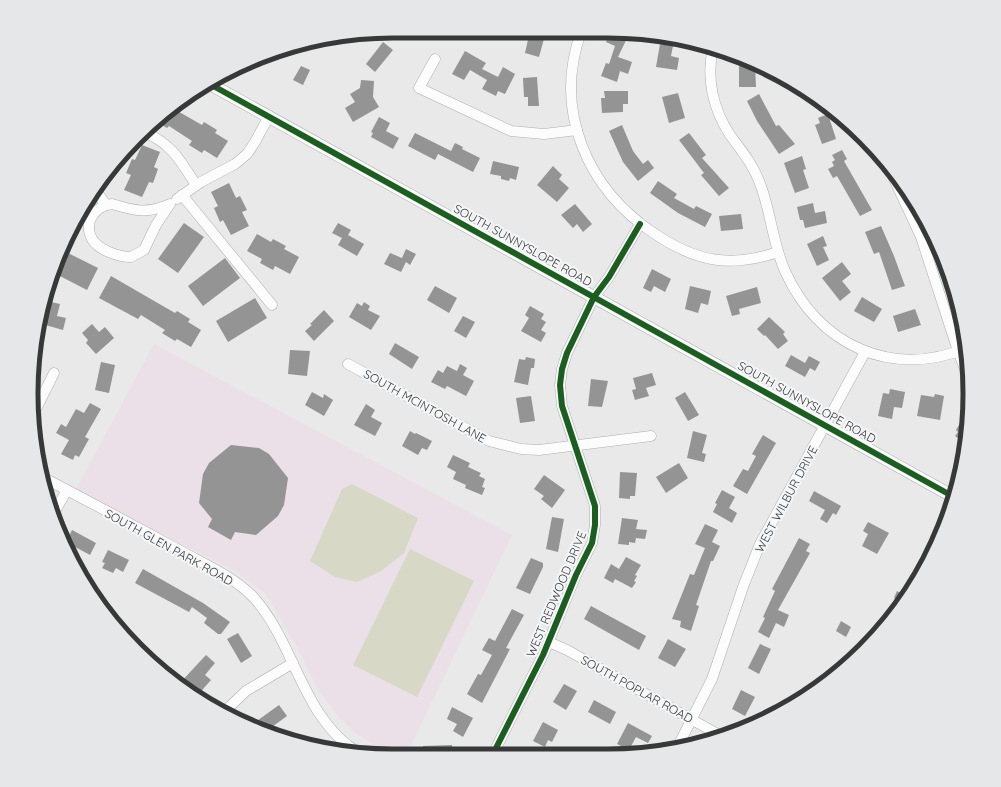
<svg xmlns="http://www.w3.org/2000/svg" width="1001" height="787" font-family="Quicksand,sans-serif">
	<rect width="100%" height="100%" fill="#e9e9e9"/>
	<!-- education -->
	<polygon fill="#ebe0e7" points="154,344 512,535 406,756 393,756 355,733 337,715 318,690 298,649 266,594 233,570 75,491"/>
	<!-- grass -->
	<g fill="#d7d9c6">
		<polygon points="352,484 418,518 404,553 381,571 357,582 335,577 310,561 342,489"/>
		<polygon points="410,549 474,581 417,697 353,665"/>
	</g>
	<!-- building -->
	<g fill="#949494">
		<polygon points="530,31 545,35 539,57 525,53"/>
		<polygon points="611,32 630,32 618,57 632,62 628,74 620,71 617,82 601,76 606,63 609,64 615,46 606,42"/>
		<polygon points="383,42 393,50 375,72 366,64"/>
		<polygon points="660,44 673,46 671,56 679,58 677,70 656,67"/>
		<polygon points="465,51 486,63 482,69 498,77 503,67 515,74 505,94 498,91 496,96 482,89 487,80 470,70 464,80 452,74"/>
		<polygon points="739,62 755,64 756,87 739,87"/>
		<polygon points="301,66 310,70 303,85 293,80"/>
		<polygon points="537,77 539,106 528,106 528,97 524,97 523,78"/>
		<polygon points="361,80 374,81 373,97 379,107 353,122 345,108 355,102 350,94 360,88"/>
		<polygon points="604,91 628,91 628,104 623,104 623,112 602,113 601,98 605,98"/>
		<polygon points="678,93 685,118 669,123 662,97"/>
		<polygon points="759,94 776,126 779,125 795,144 779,154 757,121 747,101"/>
		<polygon points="174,109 202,125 204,122 217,130 215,133 228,141 217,158 204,150 202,153 189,145 192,141 169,126 167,128 157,122"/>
		<polygon points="828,114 836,139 822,144 815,125 820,123 818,118"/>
		<polygon points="379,117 390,123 386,131 399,138 393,149 371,137 373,133 371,132"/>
		<polygon points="622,125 633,151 643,164 648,160 654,168 638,181 623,162 609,131"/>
		<polygon points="415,133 451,151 455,143 463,147 462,149 480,158 473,172 438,154 435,160 408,146"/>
		<polygon points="689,133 706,155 702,158 729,188 719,196 701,175 704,173 679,140"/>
		<polygon points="142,145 160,152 154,167 158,169 153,183 149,182 142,197 124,190 131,175 126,173 132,159 135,160"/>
		<polygon points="842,150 847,159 844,161 872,210 860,216 837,176 833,178 828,169 834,166 832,162 835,160 832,155"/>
		<polygon points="802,156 806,169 803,170 809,188 795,193 784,163"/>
		<polygon points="493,161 519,167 516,180 510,178 509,181 501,179 501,176 490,174"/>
		<polygon points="553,166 562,175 559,179 569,188 557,202 537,185"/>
		<polygon points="658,181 677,194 674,198 694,209 696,206 712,214 705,227 678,213 650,193"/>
		<polygon points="229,183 236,198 240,196 247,210 242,212 249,226 231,235 223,220 220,222 214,208 218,206 211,192"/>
		<polygon points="813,203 815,213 825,211 827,223 805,228 803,220 800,220 797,207"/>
		<polygon points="575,204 592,224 583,232 577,224 573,228 561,215"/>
		<polygon points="741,214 743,229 721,231 719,216"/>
		<polygon points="184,223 204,237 178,273 158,259"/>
		<polygon points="338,223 351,230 348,235 364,244 357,256 338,245 342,238 332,233"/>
		<polygon points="881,226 894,256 905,286 892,290 879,252 874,254 865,232"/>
		<polygon points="257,234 271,242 273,239 286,246 284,249 299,257 290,274 275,266 273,270 260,263 262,259 247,251"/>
		<polygon points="823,236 827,246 823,247 829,260 817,266 807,244"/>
		<polygon points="406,249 416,254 410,265 406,262 401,272 384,264 390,253 402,258"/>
		<polygon points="64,251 98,268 87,290 54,273"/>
		<polygon points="225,258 240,278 203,306 188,286"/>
		<polygon points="842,262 851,274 842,281 851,292 840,301 822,278"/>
		<polygon points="652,269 671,279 665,292 654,286 651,292 643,288"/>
		<polygon points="111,276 175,313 177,311 190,319 188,322 201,330 191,347 177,339 175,341 162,333 165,330 141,315 138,319 99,298"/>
		<polygon points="435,286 457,298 449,313 427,300"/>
		<polygon points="690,286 711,291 708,305 701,303 698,313 685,309"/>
		<polygon points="757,287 761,303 739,309 740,314 732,316 726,296"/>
		<polygon points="862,297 882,309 874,322 854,311"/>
		<polygon points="255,298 267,318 228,342 216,321"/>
		<polygon points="47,301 60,304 57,316 66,318 63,330 42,324"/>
		<polygon points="364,302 370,306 368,310 380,316 371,330 349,317 357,303 362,306"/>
		<polygon points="530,306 544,314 541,319 546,322 541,330 546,333 541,342 521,331 529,318 525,315"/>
		<polygon points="915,309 921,325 898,332 893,316"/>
		<polygon points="324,310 334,321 314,341 305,331 312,325 310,324"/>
		<polygon points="463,316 475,322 466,338 454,331"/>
		<polygon points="769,317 785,332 783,334 788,341 778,349 765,335 764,336 757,329"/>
		<polygon points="92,324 99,332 105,327 114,338 96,354 86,343 88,340 82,333"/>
		<polygon points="395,343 419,357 412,369 389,354"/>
		<polygon points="290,350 310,351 307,376 288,374"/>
		<polygon points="791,355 805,363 809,356 820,362 815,371 810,368 805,377 785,366"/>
		<polygon points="526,357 535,359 534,368 531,368 528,385 514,382 519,359 525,360"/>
		<polygon points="101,362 115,365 109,393 95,390"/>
		<polygon points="460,364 467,368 463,375 474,381 466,396 447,386 445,389 431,382 438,370 443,373 447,366 457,371"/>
		<polygon points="652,373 656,385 646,388 649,396 635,400 632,390 636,389 633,378"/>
		<polygon points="591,379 608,381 602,407 588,406"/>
		<polygon points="890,389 905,392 902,408 894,407 892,419 878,416 883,393 889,394"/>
		<polygon points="312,392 323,398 324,394 333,400 324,416 305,405"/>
		<polygon points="685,392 699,415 688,421 675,398"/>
		<polygon points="935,394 944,396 940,420 917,416 921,395 934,397"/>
		<polygon points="531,396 535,421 520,423 516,398"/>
		<polygon points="90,403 101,409 85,437 89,439 79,457 75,455 73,460 61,454 69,440 56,433 61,424 66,427 76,409 84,413"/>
		<polygon points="366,404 375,410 371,417 382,423 375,436 354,425"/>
		<polygon points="969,416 969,417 965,443 955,436 958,432 956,430 960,423 963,425"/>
		<polygon points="410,431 415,434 416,433 432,441 427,450 422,448 418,455 402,446"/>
		<polygon points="693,431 707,435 702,453 706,454 704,462 687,458"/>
		<polygon points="763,435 776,443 747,494 733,486 743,469 748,471 756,456 752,454"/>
		<polygon points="231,445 259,448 269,454 288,478 284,505 278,516 256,535 235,532 231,540 208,527 212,519 199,503 203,474 209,463"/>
		<polygon points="453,455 470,463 468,467 481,473 479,476 485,479 482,487 485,488 482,495 465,488 466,485 453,479 456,472 447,467"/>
		<polygon points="679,463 688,478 666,493 656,477"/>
		<polygon points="620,472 637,473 635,496 630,496 630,499 619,498"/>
		<polygon points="544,475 565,490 552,508 541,499 544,496 534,489"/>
		<polygon points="722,490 735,497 729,508 737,513 732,523 713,512 717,504 715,503"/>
		<polygon points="814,491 841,506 836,515 833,513 827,523 820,519 825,510 809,501"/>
		<polygon points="552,517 564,519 558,552 546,549"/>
		<polygon points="622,518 638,520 636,529 647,530 645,539 636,538 635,543 629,542 629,545 618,544"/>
		<polygon points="868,522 889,533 877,554 862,546 868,534 863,531"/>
		<polygon points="705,524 718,530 712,542 720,546 713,561 711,561 696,605 699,606 691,631 680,627 681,621 672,619 690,574 694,575 705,548 695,544"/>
		<polygon points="72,530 96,543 90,555 66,542"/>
		<polygon points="799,538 810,544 806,551 810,553 778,610 789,615 784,627 776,623 769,638 758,632 765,618 763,617 775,591 772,589"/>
		<polygon points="108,550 129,560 123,572 116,568 113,573 102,568 105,563 102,562"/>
		<polygon points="626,557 641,565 635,575 637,576 634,581 636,582 632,588 615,579 613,583 604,578 611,564 619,569"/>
		<polygon points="531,558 543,563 543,567 530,594 516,588"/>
		<polygon points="143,569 203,603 230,622 221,634 218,634 204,623 207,618 192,607 189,612 135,583"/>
		<polygon points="897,591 906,596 902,603 894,598"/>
		<polygon points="591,606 646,636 639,650 584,619"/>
		<polygon points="512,609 524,615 506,648 510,649 482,703 467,694 478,674 481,675 492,655 482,650 489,638 495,641"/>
		<polygon points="841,621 851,627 846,637 836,631"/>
		<polygon points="238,633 252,656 241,663 227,639"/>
		<polygon points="668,639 686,649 675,667 658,658"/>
		<polygon points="760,644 771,649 759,674 748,668"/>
		<polygon points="206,655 215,663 205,675 211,680 196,697 179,684"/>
		<polygon points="564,684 577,691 566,710 553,702"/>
		<polygon points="741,690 755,697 745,716 732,709"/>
		<polygon points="594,700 616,712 610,724 588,712"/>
		<polygon points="279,705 287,716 265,732 260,730 254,723"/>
		<polygon points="452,707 473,718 463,737 453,731 457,724 447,719"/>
		<polygon points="543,722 558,730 552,742 548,740 545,747 533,741"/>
		<polygon points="628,723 652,736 648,743 636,737 629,750 617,744"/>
		<polygon points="452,745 452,756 424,756 423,746"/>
	</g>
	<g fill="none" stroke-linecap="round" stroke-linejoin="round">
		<defs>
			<g id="minor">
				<path d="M581,32C553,111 587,189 655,234C697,262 730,268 778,252"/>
				<path d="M713,48C706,78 713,109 730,135C741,150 752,163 759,181C771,210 772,242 785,271C818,345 891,379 967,348"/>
				<polyline points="435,59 419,88 511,131 544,134 577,130"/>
				<path d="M144,132C172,144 180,160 196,185"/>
				<polyline points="894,179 921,237 958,351 968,377"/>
				<polyline points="96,191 106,205"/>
				<polyline points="182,195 272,305"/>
				<polyline points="177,199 201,182 235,164 247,154 255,142 269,116"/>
				<path d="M112,204C135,211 147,214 170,204L156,225L144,250L131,257C119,257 98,250 92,239C83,222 95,206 112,204Z"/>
				<polyline points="348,364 489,441 521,449 539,450 651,436"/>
				<polyline points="34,413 54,373"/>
				<path d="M42,477C88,501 133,525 179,550C204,564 235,577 255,599C296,646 303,720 359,753"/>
				<polyline points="54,513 67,490"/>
				<polyline points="549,642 567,650 723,737"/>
				<polyline points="224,712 246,691 293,663"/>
				<polyline points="678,746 712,679 743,587 760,544 865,352"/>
				<polyline points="492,756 543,655 576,575 592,543 595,525 595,506 562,406 560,385 562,369 567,353 594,297 609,277 640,224"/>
			</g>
			<polyline id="tertiary" points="208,83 954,497"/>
		</defs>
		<!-- minor casing -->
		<use href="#minor" stroke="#aeaeae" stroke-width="11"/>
		<!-- tertiary casing -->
		<use href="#tertiary" stroke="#aeaeae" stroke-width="13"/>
		<!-- minor -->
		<use href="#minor" stroke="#fcfcfc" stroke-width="10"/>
		<!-- tertiary -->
		<use href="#tertiary" stroke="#fcfcfc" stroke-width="12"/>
		<defs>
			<g id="cycleway">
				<polyline points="208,83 954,497"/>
				<polyline points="492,756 543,655 576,575 592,543 595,525 595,506 562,406 560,385 562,369 567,353 594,297 609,277 640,224"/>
			</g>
		</defs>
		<!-- cycleway casing -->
		<use href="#cycleway" stroke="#f5f6f8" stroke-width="8"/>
		<!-- cycleway -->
		<use href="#cycleway" stroke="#1b5e20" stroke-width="6"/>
	</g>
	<g text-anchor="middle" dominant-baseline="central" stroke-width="4" stroke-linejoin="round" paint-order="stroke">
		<!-- street labels -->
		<g font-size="12" fill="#373838" stroke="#f5f6f8">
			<text transform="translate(523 245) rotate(29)">SOUTH SUNNYSLOPE ROAD</text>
			<text transform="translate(807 402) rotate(29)">SOUTH SUNNYSLOPE ROAD</text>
			<text transform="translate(425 406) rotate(29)">SOUTH MCINTOSH LANE</text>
			<text transform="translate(786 499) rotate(-62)">WEST WILBUR DRIVE</text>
			<text transform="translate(169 547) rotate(29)">SOUTH GLEN PARK ROAD</text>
			<text transform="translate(556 594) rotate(-67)">WEST REDWOOD DRIVE</text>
			<text transform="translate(637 689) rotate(29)">SOUTH POPLAR ROAD</text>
		</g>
	</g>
	<!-- crop -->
	<path d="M0 0H1001V787H0ZM393 38H608A355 355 0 0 1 963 393V394A355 355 0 0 1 608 749H393A355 355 0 0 1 38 394V393A355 355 0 0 1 393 38Z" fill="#e6e7e9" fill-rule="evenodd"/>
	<path fill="none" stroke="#373838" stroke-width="5" d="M393 38H608A355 355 0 0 1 963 393V394A355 355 0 0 1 608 749H393A355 355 0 0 1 38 394V393A355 355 0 0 1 393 38Z"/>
</svg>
